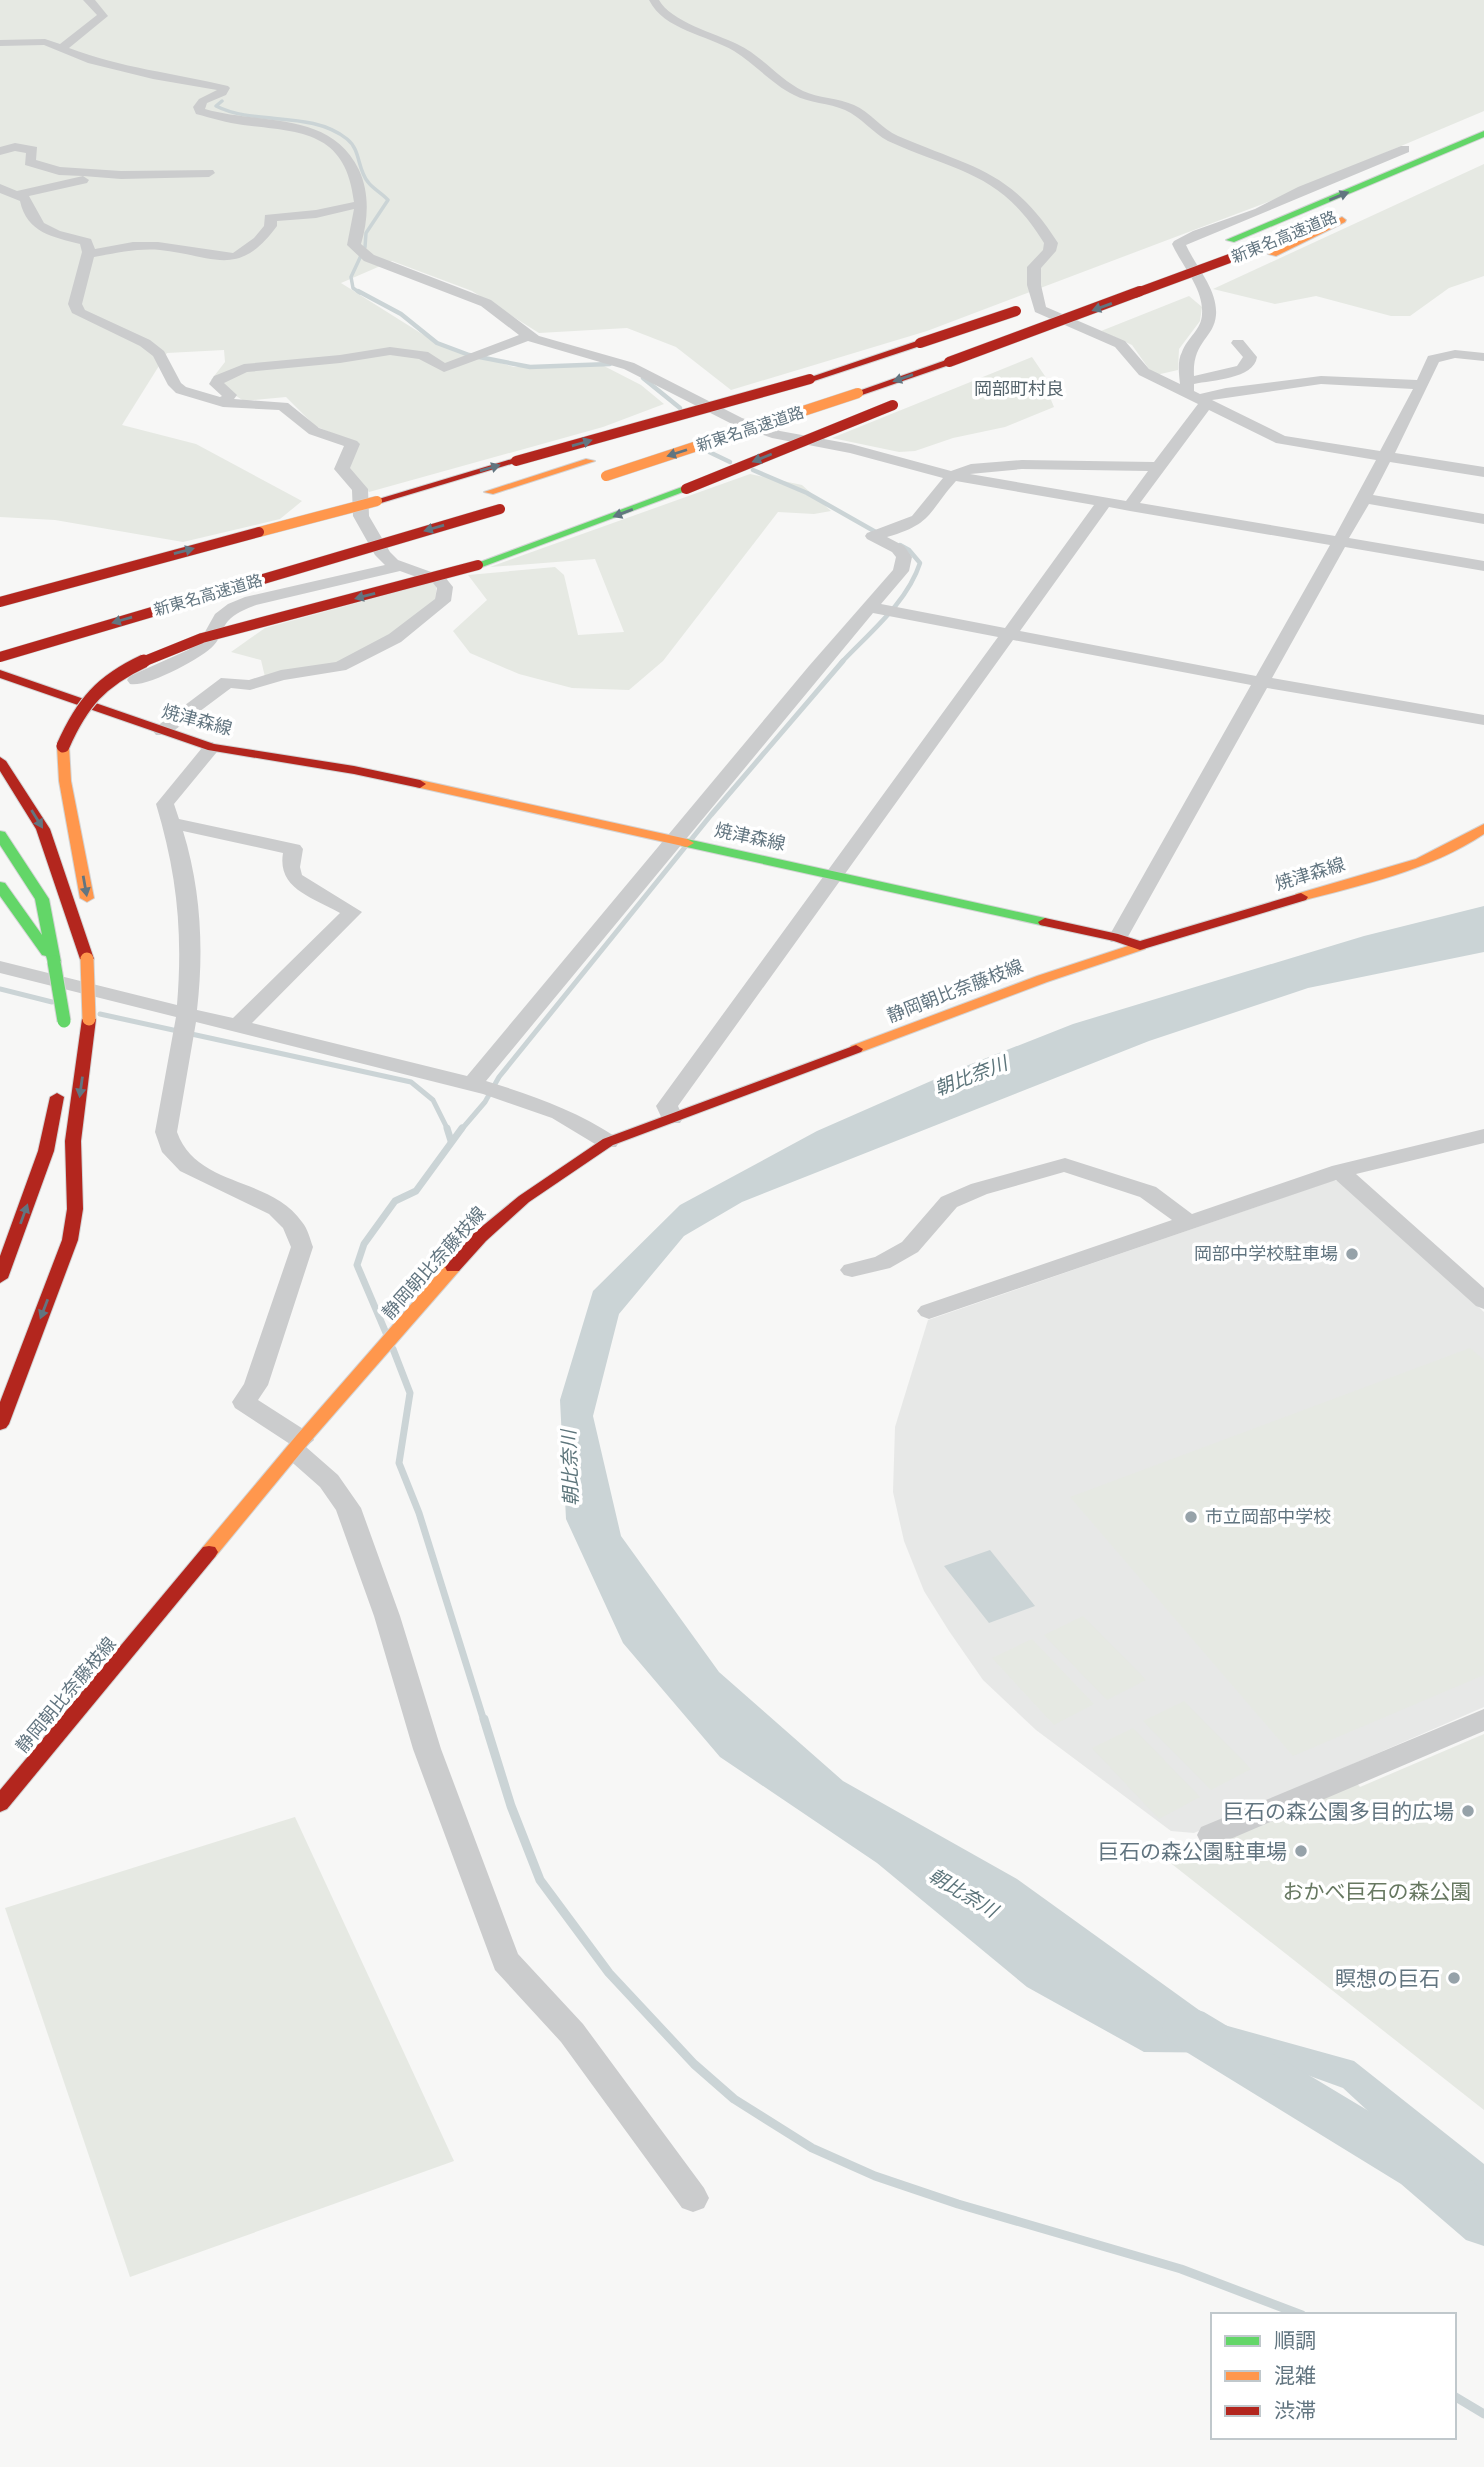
<svg xmlns="http://www.w3.org/2000/svg" width="1484" height="2467" font-family="Helvetica,'Noto Sans JP',sans-serif">
	<rect width="100%" height="100%" fill="#f7f7f6"/>
	<!-- built -->
	<polygon fill="#e7e8e7" points="1334,1180 1342,1182 1484,1312 1484,1707 1194,1833 1171,1831 1036,1730 983,1680 949,1631 924,1591 904,1541 893,1492 895,1427 928,1320"/>
	<!-- green -->
	<g fill="#e6e9e3">
		<polygon points="0,0 1484,0 1484,111 1273,200 927,331 731,390 676,347 627,328 539,333 472,291 392,261 341,283 438,344 514,367 604,366 641,385 664,404 603,427 369,492 348,470 358,444 315,426 286,397 244,401 211,380 225,362 224,350 167,353 122,425 196,444 302,501 280,519 183,542 55,520 0,517"/>
		<polygon points="1484,164 1484,276 1449,288 1410,316 1391,316 1316,296 1275,304 1213,289"/>
		<polygon points="1189,296 1202,307 1200,321 1179,349 1178,370 1156,375 1149,369 1132,345 1101,331"/>
		<polygon points="1032,357 1051,385 1049,395 1054,407 1005,427 953,438 915,451 899,452 832,438"/>
		<polygon points="750,474 802,485 831,511 814,514 778,512 663,661 629,690 572,688 519,674 470,653 453,631 487,600 468,575 555,567 564,575 578,635 624,632 595,559 490,567"/>
		<polygon points="437,581 435,603 388,639 329,668 265,677 261,660 231,652 265,628"/>
		<polygon points="1470,1348 1484,1360 1484,1675 1293,1756 1070,1497"/>
		<polygon points="1083,1616 1146,1680 1107,1700 1044,1635"/>
		<polygon points="1032,1639 1094,1704 1054,1725 992,1658"/>
		<polygon points="1184,1701 1251,1769 1211,1790 1143,1721"/>
		<polygon points="1133,1728 1200,1797 1159,1819 1092,1748"/>
		<polygon points="1484,1734 1484,2110 1168,1861 1355,1781 1360,1787"/>
		<polygon points="295,1817 454,2161 130,2277 5,1908"/>
	</g>
	<!-- water -->
	<g fill="#cbd4d6">
		<polygon points="1484,906 1484,952 1308,988 1149,1041 742,1202 684,1236 619,1314 593,1416 621,1536 719,1672 843,1781 1017,1879 1217,2023 1354,2061 1484,2164 1484,2218 1343,2088 1247,2053 1144,2052 1027,1987 877,1863 720,1757 623,1643 566,1519 560,1400 593,1291 680,1205 817,1131 956,1070 1073,1024 1364,936"/>
		<polygon points="990,1550 1035,1606 989,1623 944,1566"/>
	</g>
	<g fill="none" stroke-linecap="round" stroke-linejoin="round">
		<!-- stream-far4 -->
		<path stroke="#cbd4d6" stroke-width="3.5" d="M222,101L216,106C255,126 311,110 347,139C361,150 357,169 368,182C373,189 382,193 388,200L366,233L365,247L351,277L353,288L360,293"/>
		<!-- stream-far3 -->
		<g stroke="#cbd4d6" stroke-width="4.5">
			<polyline points="358,291 401,314 437,343 469,355 530,367 610,364"/>
			<polyline points="643,378 680,408"/>
			<polyline points="705,450 730,462"/>
			<polyline points="753,470 807,493 881,535"/>
			<path d="M841,663C869,633 907,603 920,563L909,550L900,545"/>
		</g>
		<!-- stream-far2 -->
		<g stroke="#cbd4d6" stroke-width="5">
			<polyline points="0,989 52,1002"/>
			<polyline points="100,1014 411,1082 433,1100 448,1130"/>
			<polyline points="461,1130 485,1102 499,1077 711,815 843,661"/>
		</g>
		<!-- stream-far1 -->
		<g stroke="#cbd4d6" stroke-width="7">
			<polyline points="447,1128 451,1141"/>
			<polyline points="386,1333 357,1265 364,1244 395,1201 416,1191 462,1128"/>
			<polyline points="393,1349 410,1393 399,1463 419,1513 484,1721"/>
		</g>
		<!-- stream -->
		<g stroke="#cbd4d6" stroke-width="9">
			<polyline points="484,1719 511,1806 540,1880 609,1973 694,2064 734,2099 812,2148 875,2176 958,2204 1181,2269 1302,2315"/>
			<polyline points="1454,2396 1484,2414"/>
		</g>
		<!-- river -->
		<polygon fill="#cbd4d6" fill-rule="evenodd" points="1187,2006 1204,2012 1437,2152 1484,2191 1484,2246 1466,2240 1401,2184 1170,2042 1162,2027 1170,2012"/>
		<defs>
			<g id="fast">
				<polygon points="1484,131 1484,137 1234,242 1226,240"/>
				<polygon points="682,487 691,489 482,567 472,565"/>
				<polygon points="0,831 5,832 49,899 61,962 59,965 49,965 46,956 42,955 0,896 0,882 5,883 42,935 35,899 0,845"/>
				<polygon points="687,839 1045,918 1052,922 1045,926 682,846 680,843"/>
			</g>
			<g id="slow">
				<polygon points="1342,217 1346,220 1345,222 1276,256 1268,254"/>
				<polygon points="586,459 595,461 493,494 484,492"/>
				<polygon points="63,742 69,746 71,781 94,898 87,902 80,898 59,781 57,746"/>
				<polygon points="420,780 687,839 694,843 687,847 416,787 416,781"/>
				<path d="M1484,824V834C1430,870 1363,885 1301,901L1294,897L1296,894L1416,859Z"/>
				<polygon points="1140,942 1145,943 1147,946 1145,949 1047,982 861,1052 851,1052 849,1049 851,1046 1037,976"/>
				<polygon points="453,1262 459,1263 461,1267 459,1271 308,1444 215,1557 203,1557 200,1552 203,1547 296,1436 447,1263"/>
			</g>
			<g id="jam">
				<polygon points="920,340 925,343 923,345 814,381 805,379"/>
				<polygon points="949,359 954,362 952,364 862,395 853,393"/>
				<polygon points="512,459 521,461 381,503 372,501"/>
				<polygon points="0,670 214,744 354,766 420,780 426,784 420,788 354,774 208,750 0,678"/>
				<polygon points="0,757 6,761 50,829 94,959 92,962 82,962 80,959 36,829 0,771"/>
				<polygon points="1301,893 1308,897 1306,900 1140,950 1114,941 1040,925 1038,922 1045,918 1118,934 1140,941"/>
				<polygon points="89,1015 96,1019 81,1141 83,1209 78,1240 9,1424 6,1428 0,1430 0,1402 62,1240 67,1209 65,1141 82,1019"/>
				<polygon points="856,1045 863,1049 861,1052 613,1145 529,1202 486,1241 459,1271 447,1271 445,1267 474,1233 519,1196 603,1139"/>
				<polygon points="57,1093 64,1097 54,1151 8,1278 0,1283 0,1256 38,1151 50,1097"/>
				<polygon points="209,1546 215,1547 218,1552 215,1557 7,1809 0,1812 0,1790 203,1547"/>
			</g>
		</defs>
		<!-- fast casing -->
		<use href="#fast" stroke="#d3d4d5" stroke-width="2"/>
		<!-- slow casing -->
		<use href="#slow" stroke="#d3d4d5" stroke-width="2"/>
		<!-- jam casing -->
		<use href="#jam" stroke="#d3d4d5" stroke-width="2"/>
		<!-- street -->
		<g fill="#cbcccd" fill-rule="evenodd">
			<path d="M83,0H95L108,16L69,48C121,68 174,73 228,86L230,88L226,95L207,103L205,109C260,125 330,110 359,170C370,194 368,220 361,244L374,255L491,300L539,336L634,363L742,418L780,431L851,444L951,471L971,464L1022,460L1154,462L1198,404L1139,375L1115,347L1035,312L1027,285V267L1043,250L1044,243C1000,171 958,173 888,141C873,133 861,117 845,110C829,103 809,103 794,95C772,84 755,64 734,51C707,35 664,30 649,0H659C670,21 716,34 737,44C761,55 779,79 803,91C818,98 838,98 854,105C870,112 882,129 898,136C972,168 1011,169 1058,243L1056,251L1041,268V285L1046,307L1125,341L1149,369L1180,384C1179,374 1177,361 1182,352C1187,338 1202,329 1202,314C1204,289 1182,266 1172,244L1174,241L1193,231L1255,209L1298,187L1401,146H1409V152L1186,245C1196,267 1218,290 1216,315C1214,339 1192,341 1194,376L1237,366L1243,357L1231,343L1233,340H1243L1257,357C1254,379 1212,380 1194,384V391L1200,394L1226,388L1321,376L1417,380L1428,356L1455,350L1484,353V361L1455,358L1439,362L1395,453L1484,467V477L1390,462L1373,495L1484,514V524L1369,504L1349,538L1484,561V571L1345,547L1272,678L1484,715V725L1267,688L1125,942H1111L1108,938L1251,685L1013,640L678,1106L683,1118L680,1123H664L656,1106L998,637L873,613L486,1081C532,1095 575,1110 616,1137L619,1142L616,1147H600L552,1118L483,1094L196,1022L177,1132C197,1188 270,1176 302,1222C308,1229 310,1239 313,1247L268,1385L258,1400L311,1434L314,1440L306,1447L338,1475L361,1508L400,1616L441,1749L518,1954L583,2024L704,2188L709,2198L704,2208L693,2212L682,2208L561,2042L495,1970L413,1749L374,1616L336,1510L320,1487L286,1457L283,1451L290,1444L235,1408L232,1402L244,1384L291,1247L283,1228L269,1214L180,1171L162,1152L155,1132L176,1017L0,973V961L177,1005C183,932 177,874 156,804L206,743L212,742L221,747L174,804L179,819L300,845L303,849L300,867L302,875L362,912L252,1023L467,1076L809,666L893,570L896,557L892,552L867,539L865,536L867,533L912,516L943,478L850,453L772,438L732,424L624,369L528,341L444,372L419,359L390,355L340,363L247,372L224,383L237,395L234,399L288,403L319,428L357,441L360,444L350,468L368,489L369,516L390,552L398,560L445,577L453,587L451,601L401,642L346,670L284,680L250,690L231,688L168,735H156L153,731L156,727L221,678L249,680L281,670L336,662L389,634L435,599L437,588L433,583L400,571L256,605C246,609 235,613 228,621C222,628 220,639 214,645C203,658 146,688 130,684L127,680L130,676L188,650L201,639L215,614L228,604L245,597L385,565L375,555L353,516L352,490L334,469L344,446L309,434L279,410L223,407L176,393L168,385L153,356L140,346L72,313L68,304L82,252L80,244C53,237 27,233 20,201L0,193V184L17,191L83,176L59,175L25,165L26,153L15,151L0,155V147L15,143L37,147L36,160L60,167L121,171L213,170L215,173L209,177L121,179L83,176L89,180L87,183L29,196L44,223L60,231L91,239L95,249L133,242H158L233,253L254,238L264,226L265,215L316,210L354,202C346,131 301,132 243,125C227,123 212,118 196,114L193,107L199,99L217,90L153,79L88,63L44,45L0,46V40L45,39L60,44L97,15ZM354,209L347,245L364,261L481,306L519,335L445,363L428,352L390,347L340,355L244,364L214,376L209,384L222,396L220,397L186,387L181,383L164,351L150,340L85,310L82,304L94,257C116,253 138,248 160,250C215,256 238,279 277,226V221L316,218ZM1321,384L1413,389L1380,451L1285,436L1212,400ZM1209,410L1276,443L1376,460L1335,536L1140,503ZM1022,469L1148,471L1126,501L970,474ZM956,481L1094,505L1005,628L881,604L909,571L912,557L904,546L887,537C933,524 928,512 956,481ZM1109,507L1130,511L1330,545L1256,676L1020,631ZM183,831L283,853C277,889 312,897 340,913L233,1018L197,1010C204,950 201,889 183,831Z"/>
			<polygon points="1484,1129 1484,1143 1356,1174 1484,1288 1484,1309 1476,1306 1336,1180 929,1319 921,1316 917,1311 921,1306 1172,1220 1140,1197 1064,1172 987,1194 957,1207 918,1252 890,1268 852,1277 844,1275 840,1270 844,1265 875,1257 902,1242 941,1197 971,1184 1065,1158 1156,1187 1192,1214 1332,1166"/>
			<polygon points="1484,1709 1484,1731 1221,1843 1211,1846 1201,1843 1197,1835 1201,1827"/>
		</g>
		<!-- fast -->
		<use href="#fast" fill="#63d668" fill-rule="evenodd"/>
		<!-- slow -->
		<use href="#slow" fill="#ff974d" fill-rule="evenodd"/>
		<!-- jam -->
		<use href="#jam" fill="#b3261e" fill-rule="evenodd"/>
		<defs>
			<polyline id="fast-bridge" points="54,962 64,1021"/>
			<g id="slow-bridge-far1">
				<polyline points="606,476 858,393"/>
				<polyline points="259,532 377,501"/>
			</g>
			<polyline id="slow-bridge" points="87,959 89,1019"/>
			<polyline id="jam-bridge-far2" points="1136,293 1258,248"/>
			<g id="jam-bridge-far1">
				<polyline points="920,343 1016,311"/>
				<polyline points="949,362 1140,291"/>
				<polyline points="516,461 810,379"/>
				<polyline points="686,489 893,405"/>
				<polyline points="0,602 259,532"/>
				<polyline points="0,657 500,509"/>
				<polyline points="140,663 202,638 478,565"/>
			</g>
			<path id="jam-bridge" d="M63,746C82,703 101,681 144,661"/>
		</defs>
		<!-- fast-bridge casing -->
		<use href="#fast-bridge" stroke="#d3d4d4" stroke-width="15" stroke-linecap="butt"/>
		<!-- slow-bridge-far1 casing -->
		<use href="#slow-bridge-far1" stroke="#d3d4d4" stroke-width="11" stroke-linecap="butt"/>
		<!-- slow-bridge casing -->
		<use href="#slow-bridge" stroke="#d3d4d4" stroke-width="15" stroke-linecap="butt"/>
		<!-- jam-bridge-far2 casing -->
		<use href="#jam-bridge-far2" stroke="#d3d4d4" stroke-width="10" stroke-linecap="butt"/>
		<!-- jam-bridge-far1 casing -->
		<use href="#jam-bridge-far1" stroke="#d3d4d4" stroke-width="11" stroke-linecap="butt"/>
		<!-- jam-bridge casing -->
		<use href="#jam-bridge" stroke="#d3d4d4" stroke-width="15" stroke-linecap="butt"/>
		<!-- fast-bridge -->
		<use href="#fast-bridge" stroke="#63d668" stroke-width="13"/>
		<!-- slow-bridge-far1 -->
		<use href="#slow-bridge-far1" stroke="#ff974d" stroke-width="10"/>
		<!-- slow-bridge -->
		<use href="#slow-bridge" stroke="#ff974d" stroke-width="13"/>
		<!-- jam-bridge-far2 -->
		<use href="#jam-bridge-far2" stroke="#b3261e" stroke-width="9"/>
		<!-- jam-bridge-far1 -->
		<use href="#jam-bridge-far1" stroke="#b3261e" stroke-width="10"/>
		<!-- jam-bridge -->
		<use href="#jam-bridge" stroke="#b3261e" stroke-width="13"/>
	</g>
	<!-- one-way arrows -->
	<defs><path id="oneway-solid" d="M-6-.8H1V-3.2L6.5 0L1 3.2V.8H-6Z" transform="scale(1.75)"/></defs>
	<g fill="#627580">
		<use href="#oneway-solid" transform="translate(1339 196) rotate(-22)"/>
		<use href="#oneway-solid" transform="translate(1102 307) rotate(160)"/>
		<use href="#oneway-solid" transform="translate(903 378) rotate(161)"/>
		<use href="#oneway-solid" transform="translate(582 443) rotate(-16)"/>
		<use href="#oneway-solid" transform="translate(677 453) rotate(162)"/>
		<use href="#oneway-solid" transform="translate(762 458) rotate(158)"/>
		<use href="#oneway-solid" transform="translate(490 468) rotate(-16)"/>
		<use href="#oneway-solid" transform="translate(623 513) rotate(159)"/>
		<use href="#oneway-solid" transform="translate(434 528) rotate(164)"/>
		<use href="#oneway-solid" transform="translate(184 551) rotate(-15)"/>
		<use href="#oneway-solid" transform="translate(365 596) rotate(165)"/>
		<use href="#oneway-solid" transform="translate(122 620) rotate(164)"/>
		<use href="#oneway-solid" transform="translate(37 819) rotate(58)"/>
		<use href="#oneway-solid" transform="translate(85 886) rotate(80)"/>
		<use href="#oneway-solid" transform="translate(81 1087) rotate(98)"/>
		<use href="#oneway-solid" transform="translate(24 1214) rotate(-70)"/>
		<use href="#oneway-solid" transform="translate(44 1309) rotate(111)"/>
	</g>
	<!-- markers -->
	<g fill="#96a2a9" stroke="#fff" stroke-width="2.5">
		<circle cx="1352" cy="1254" r="7"/>
		<circle cx="1191" cy="1517" r="7"/>
		<circle cx="1468" cy="1811" r="7"/>
		<circle cx="1301" cy="1851" r="7"/>
		<circle cx="1454" cy="1978" r="7"/>
	</g>
	<g text-anchor="middle" dominant-baseline="central" stroke-width="7" stroke-linejoin="round" paint-order="stroke">
		<!-- far-street labels -->
		<g font-size="16" fill="#627580" stroke="#fff">
			<text transform="translate(1284 237) rotate(-22)">新東名高速道路</text>
			<text transform="translate(750 429) rotate(-18)">新東名高速道路</text>
			<text transform="translate(208 595) rotate(-16)">新東名高速道路</text>
		</g>
		<!-- far-quarter labels -->
		<g font-size="18" fill="#54636b" stroke="#fff">
			<text x="1019" y="389">岡部町村良</text>
		</g>
		<!-- street labels -->
		<g font-size="18" fill="#627580" stroke="#fff">
			<text transform="translate(197 720) rotate(15)">焼津森線</text>
			<text transform="translate(750 837) rotate(12)">焼津森線</text>
			<text transform="translate(1310 874) rotate(-17)">焼津森線</text>
			<text transform="translate(955 991) rotate(-21)">静岡朝比奈藤枝線</text>
			<text transform="translate(434 1263) rotate(-48)">静岡朝比奈藤枝線</text>
			<text transform="translate(66 1695) rotate(-50)">静岡朝比奈藤枝線</text>
		</g>
		<!-- poi labels -->
		<g font-size="18" fill="#627580" stroke="#fff" text-anchor="end">
			<text x="1338" y="1254">岡部中学校駐車場</text>
			<text x="1205" y="1517" text-anchor="start">市立岡部中学校</text>
		</g>
		<!-- water labels -->
		<g font-size="19" font-style="italic" fill="#5d757b" stroke="#fff">
			<text transform="translate(971 1076) rotate(-21)">朝比奈川</text>
			<text transform="translate(570 1468) rotate(-92)">朝比奈川</text>
			<text transform="translate(963 1893) rotate(31)">朝比奈川</text>
		</g>
		<!-- near-poi labels -->
		<g font-size="21" fill="#627580" stroke="#fff" text-anchor="end">
			<text x="1454" y="1811">巨石の森公園多目的広場</text>
			<text x="1287" y="1851">巨石の森公園駐車場</text>
			<text x="1440" y="1978">瞑想の巨石</text>
		</g>
		<!-- near-park labels -->
		<g font-size="21" fill="#677861" stroke="#fff">
			<text x="1377" y="1891">おかべ巨石の森公園</text>
		</g>
	</g>
	<!-- legend -->
	<rect x="1211" y="2313" width="245" height="126" fill="#ffffff" stroke="#c0c8cc" stroke-width="2"/>
	<rect x="1225" y="2336" width="35" height="10" fill="#63d668" stroke="#c0c8cc" stroke-width="2"/>
	<text x="1274" y="2348" font-size="21" fill="#627580">順調</text>
	<rect x="1225" y="2371" width="35" height="10" fill="#ff974d" stroke="#c0c8cc" stroke-width="2"/>
	<text x="1274" y="2383" font-size="21" fill="#627580">混雑</text>
	<rect x="1225" y="2406" width="35" height="10" fill="#b3261e" stroke="#c0c8cc" stroke-width="2"/>
	<text x="1274" y="2418" font-size="21" fill="#627580">渋滞</text>
</svg>
